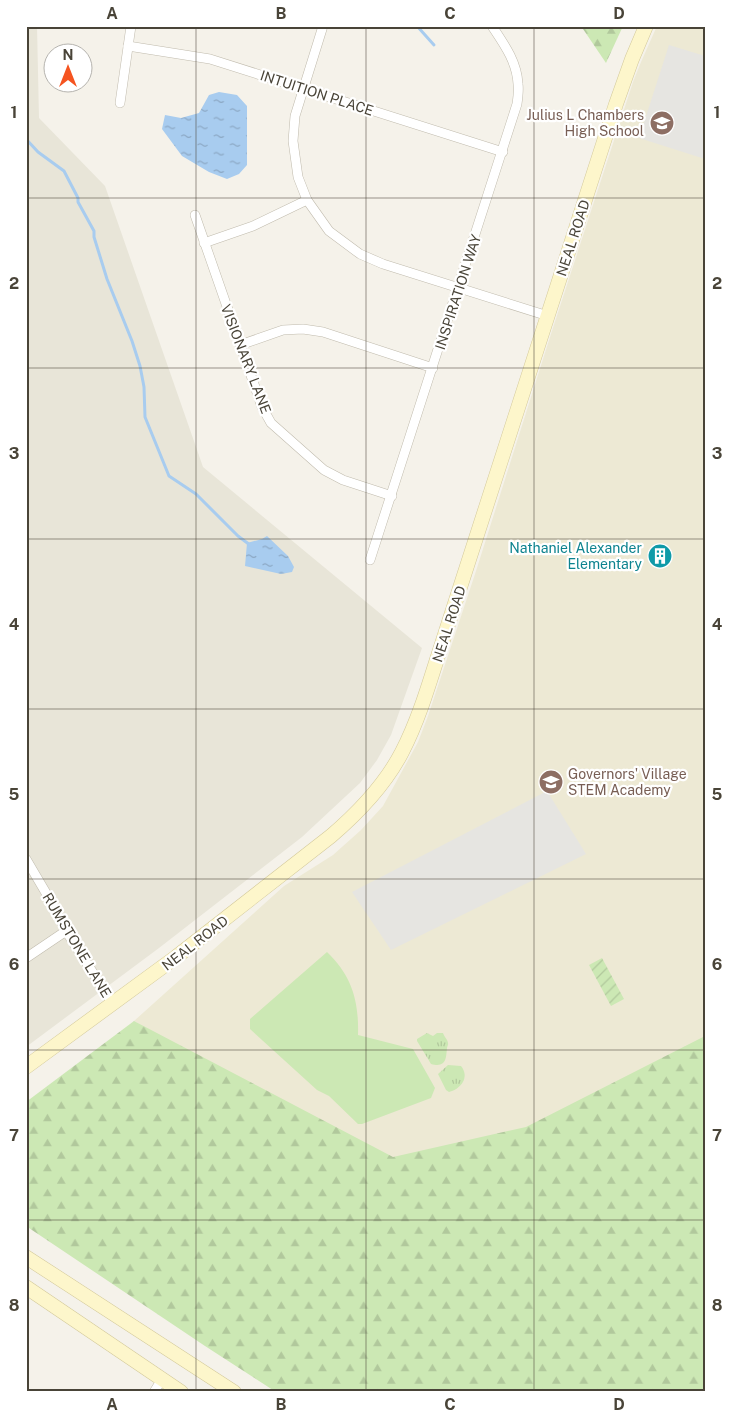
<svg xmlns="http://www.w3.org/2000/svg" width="731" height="1418" font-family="'Public Sans',sans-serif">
	<defs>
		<pattern id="forest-firs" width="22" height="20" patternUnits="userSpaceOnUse" patternTransform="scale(1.25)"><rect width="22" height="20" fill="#cce8b4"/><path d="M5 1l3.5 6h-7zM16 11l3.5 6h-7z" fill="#b1c89c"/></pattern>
		<pattern id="park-tufts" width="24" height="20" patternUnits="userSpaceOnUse" patternTransform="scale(1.25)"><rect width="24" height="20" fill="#cce8b4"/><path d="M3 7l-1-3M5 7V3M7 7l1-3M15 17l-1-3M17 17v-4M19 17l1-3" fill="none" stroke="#b1c89c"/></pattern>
		<pattern id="garden-furrows" width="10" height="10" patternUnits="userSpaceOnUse" patternTransform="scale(1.25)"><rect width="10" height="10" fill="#cce8b4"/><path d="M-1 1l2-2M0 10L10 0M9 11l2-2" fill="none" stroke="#b1c89c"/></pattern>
		<pattern id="water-ripples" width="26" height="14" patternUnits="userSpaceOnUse" patternTransform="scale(1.25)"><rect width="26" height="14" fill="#a8ccef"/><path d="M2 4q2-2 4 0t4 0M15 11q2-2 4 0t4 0" fill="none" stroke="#8ba7c3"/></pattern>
	</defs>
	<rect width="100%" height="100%" fill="#f5f2ea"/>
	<!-- residential -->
	<polygon fill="#e8e5d8" points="26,26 37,26 39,118 105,186 203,467 422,648 391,735 377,760 360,783 302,837 159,948 26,1047"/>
	<!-- education -->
	<polygon fill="#ede9d4" points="657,26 705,26 705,1357 134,1021 284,886 333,855 361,830 383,806 418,742 428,716 476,571 550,337 633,82 641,62"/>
	<!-- grass -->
	<path fill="#cce8b4" d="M327,952C352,976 359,1001 358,1035L413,1049L435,1088L431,1098L362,1124H358L329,1096L317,1090L250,1029V1019Z"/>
	<!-- forest -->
	<g fill="url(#forest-firs)">
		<polygon points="581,26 623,26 606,63"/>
		<polygon points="134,1021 393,1157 526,1127 705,1036 705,1392 276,1392 205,1346 26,1226 26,1102"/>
	</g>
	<!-- park -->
	<g fill="url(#park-tufts)">
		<path d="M427,1033L433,1036L437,1033H443C443,1034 447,1040 447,1040C449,1045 448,1044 447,1048C446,1059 446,1068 431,1064L417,1041V1039Z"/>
		<path d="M448,1065L461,1066C470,1077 461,1089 449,1092L446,1090L438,1074Z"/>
	</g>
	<!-- garden -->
	<polygon fill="url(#garden-furrows)" points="602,958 624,999 611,1006 589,965"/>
	<!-- parking -->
	<g fill="#e6e5e1">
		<polygon points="669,45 705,56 705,159 639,138"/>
		<polygon points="547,791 586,854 391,950 352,892"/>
	</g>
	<!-- water -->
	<g fill="url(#water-ripples)">
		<polygon points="219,92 237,95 247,106 247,165 239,174 227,179 209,172 182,156 162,129 165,115 181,118 199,113 209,95"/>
		<polygon points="267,536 288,556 294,567 292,572 281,574 245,566 247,543 262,539"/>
	</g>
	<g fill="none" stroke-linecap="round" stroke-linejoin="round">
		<!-- stream -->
		<g stroke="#a8ccef" stroke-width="3">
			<polyline points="417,26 434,45"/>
			<polyline points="26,139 38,152 64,171 78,198 78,202 94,231 94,237 107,279 132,341 140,366 144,387 145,417 169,476 196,494 238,536 250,545"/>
		</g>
		<defs>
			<g id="street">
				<polyline points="323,26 295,116 293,141 298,177 307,200 329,231 360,254 383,264 548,316"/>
				<polyline points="128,46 210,59 503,152"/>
				<polyline points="120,103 131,26"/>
				<polyline points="195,215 262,407 271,423 324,470 343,480 392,496"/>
				<polyline points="204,243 253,226 307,200"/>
				<polyline points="240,345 283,330 303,329 323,332 433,368"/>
				<path d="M370,560L517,104C518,97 519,90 518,84C517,62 504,44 492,26"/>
				<polyline points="26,859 46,893 66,931 113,1004"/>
				<polyline points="26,958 66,931"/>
				<polyline points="154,1392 162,1379"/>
			</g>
			<g id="secondary">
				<path d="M26,1067L176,957L331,836C359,812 385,785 402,752C417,723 427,691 437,659L616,104L632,59L646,26"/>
				<polyline points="26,1257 234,1392"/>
				<polyline points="26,1287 181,1392"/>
			</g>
		</defs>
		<!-- street casing -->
		<use href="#street" stroke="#c0bbad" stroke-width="10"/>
		<!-- secondary casing -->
		<use href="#secondary" stroke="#d3c99a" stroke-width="15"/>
		<!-- street -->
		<use href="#street" stroke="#fff" stroke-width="9"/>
		<!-- secondary -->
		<use href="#secondary" stroke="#fdf6cb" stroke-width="14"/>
	</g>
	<!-- grid -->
	<path fill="none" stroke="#494438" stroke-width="1" stroke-opacity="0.55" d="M196,26V1392M366,26V1392M534,26V1392M26,198H705M26,368H705M26,539H705M26,709H705M26,879H705M26,1050H705M26,1220H705"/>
	<!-- icons -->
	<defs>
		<symbol id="school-disc" viewBox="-11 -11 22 22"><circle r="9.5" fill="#8d6e63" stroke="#fff"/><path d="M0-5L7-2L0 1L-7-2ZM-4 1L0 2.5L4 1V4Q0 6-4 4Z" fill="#fff"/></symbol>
		<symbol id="building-disc" viewBox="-11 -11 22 22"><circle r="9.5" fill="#0f9aa8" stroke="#fff"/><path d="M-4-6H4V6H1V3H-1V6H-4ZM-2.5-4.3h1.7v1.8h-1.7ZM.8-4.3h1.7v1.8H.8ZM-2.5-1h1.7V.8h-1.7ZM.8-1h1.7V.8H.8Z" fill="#fff"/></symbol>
	</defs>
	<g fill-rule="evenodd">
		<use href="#school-disc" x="648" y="109" width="28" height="28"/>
		<use href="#building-disc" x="646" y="542" width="28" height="28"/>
		<use href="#school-disc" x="537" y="768" width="28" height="28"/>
	</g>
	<g text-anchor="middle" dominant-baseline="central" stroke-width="4.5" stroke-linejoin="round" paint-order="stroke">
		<!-- street labels -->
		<g font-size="14" fill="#494438" stroke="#fff">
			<text transform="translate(317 93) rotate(18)">INTUITION PLACE</text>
			<text transform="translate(573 238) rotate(-72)">NEAL ROAD</text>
			<text transform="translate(458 292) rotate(-72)">INSPIRATION WAY</text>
			<text transform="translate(246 359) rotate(69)">VISIONARY LANE</text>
			<text transform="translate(449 624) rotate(-72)">NEAL ROAD</text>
			<text transform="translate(195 943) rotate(-38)">NEAL ROAD</text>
			<text transform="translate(77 945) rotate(59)">RUMSTONE LANE</text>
		</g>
		<!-- education labels -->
		<g font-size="14" fill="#785e54" stroke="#fff" text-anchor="end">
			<text x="644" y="115">Julius L Chambers<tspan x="644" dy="16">High School</tspan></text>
			<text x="568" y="774" text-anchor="start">Governors' Village<tspan x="568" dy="16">STEM Academy</tspan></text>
		</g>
		<!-- culture labels -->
		<g font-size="14" fill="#0d838f" stroke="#fff" text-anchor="end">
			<text x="642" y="548">Nathaniel Alexander<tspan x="642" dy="16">Elementary</tspan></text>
		</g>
	</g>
	<!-- border -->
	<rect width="731" height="1418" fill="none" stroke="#ffffff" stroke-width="55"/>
	<!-- north arrow -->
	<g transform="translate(68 68)"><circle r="24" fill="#ffffff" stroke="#b6b4af"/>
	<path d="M0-4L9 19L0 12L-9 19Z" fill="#f55420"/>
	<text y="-8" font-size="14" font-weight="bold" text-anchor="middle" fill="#494438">N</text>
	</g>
	<rect x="28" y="28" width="676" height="1362" fill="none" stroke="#494438" stroke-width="2"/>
	<g font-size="16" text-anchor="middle" font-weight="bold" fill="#494438">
		<text x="112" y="19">A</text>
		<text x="281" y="19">B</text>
		<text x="450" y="19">C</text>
		<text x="619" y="19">D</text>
		<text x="14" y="118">1</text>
		<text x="717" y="118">1</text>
		<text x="14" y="289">2</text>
		<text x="717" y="289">2</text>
		<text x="14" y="459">3</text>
		<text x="717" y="459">3</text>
		<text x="14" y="630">4</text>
		<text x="717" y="630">4</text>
		<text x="14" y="800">5</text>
		<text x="717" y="800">5</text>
		<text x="14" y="970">6</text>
		<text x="717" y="970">6</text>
		<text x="14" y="1141">7</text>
		<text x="717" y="1141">7</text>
		<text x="14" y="1311">8</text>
		<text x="717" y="1311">8</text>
		<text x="112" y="1410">A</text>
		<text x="281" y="1410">B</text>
		<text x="450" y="1410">C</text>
		<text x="619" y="1410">D</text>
	</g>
</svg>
